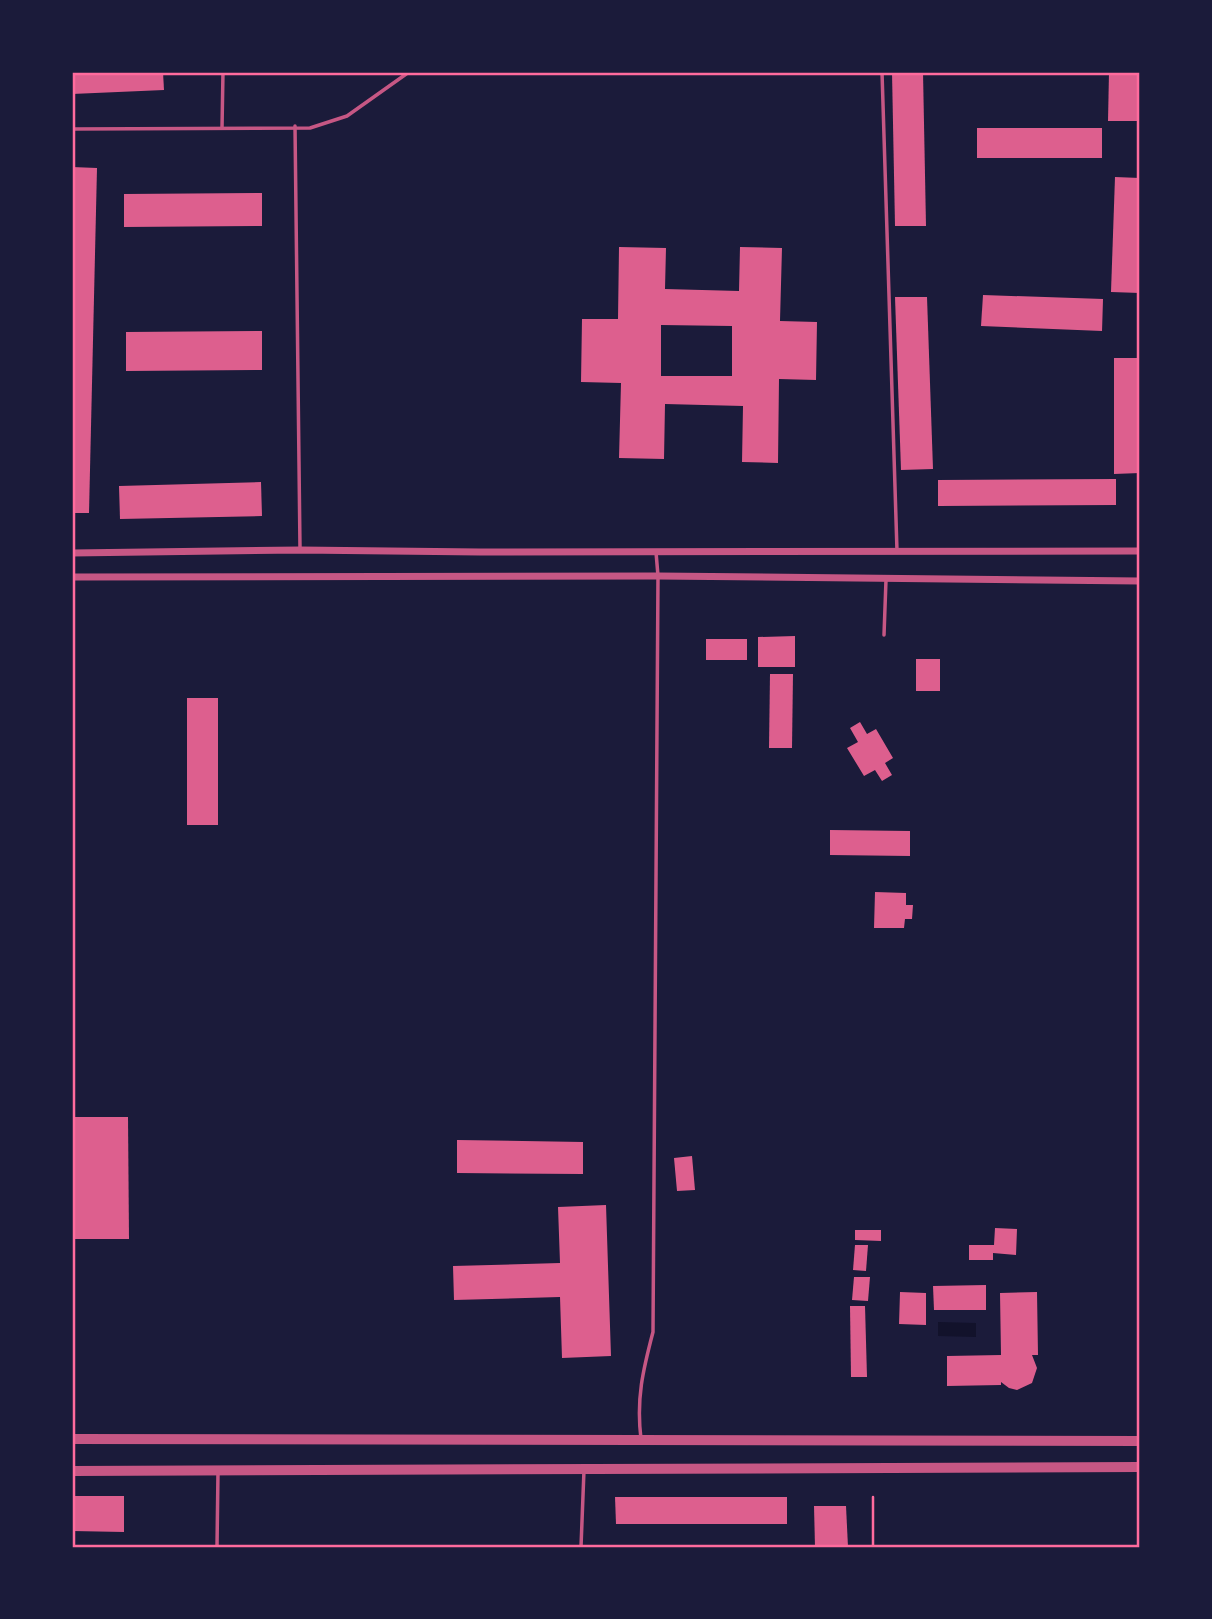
<svg xmlns="http://www.w3.org/2000/svg" width="1212" height="1619" font-family="Overpass,sans-serif">
	<rect width="100%" height="100%" fill="#1b1b3a"/>
	<!-- water -->
	<polygon fill="#12122b" points="938,1322 976,1323 976,1337 938,1336"/>
	<!-- building -->
	<g fill="#dd5f8e" fill-rule="evenodd">
		<polygon points="72,72 163,72 164,90 72,94"/>
		<polygon points="892,72 923,72 926,226 895,226"/>
		<polygon points="1109,72 1140,72 1140,121 1108,121"/>
		<rect x="977" y="128" width="125" height="30"/>
		<polygon points="72,167 97,168 89,513 72,513"/>
		<polygon points="1115,177 1140,178 1140,293 1111,292"/>
		<polygon points="262,193 262,226 124,227 124,194"/>
		<path d="M619,247L666,248L665,289L739,291L740,247L782,248L780,321L817,322L816,380L779,379L778,463L742,462L743,406L665,404L664,459L619,458L621,383L581,382L582,319H618ZM661,325L732,326V376H661Z"/>
		<polygon points="983,295 1103,299 1102,331 981,326"/>
		<polygon points="895,297 927,297 933,469 901,470"/>
		<polygon points="262,331 262,370 126,371 126,332"/>
		<polygon points="1114,358 1140,358 1140,473 1114,474"/>
		<polygon points="1116,479 1116,505 938,506 938,480"/>
		<polygon points="261,482 262,516 120,519 119,486"/>
		<polygon points="795,636 795,667 758,667 758,637"/>
		<rect x="706" y="639" width="41" height="21"/>
		<rect x="916" y="659" width="24" height="32"/>
		<polygon points="770,674 793,674 792,748 769,748"/>
		<rect x="187" y="698" width="31" height="127"/>
		<polygon points="860,722 867,734 876,729 893,758 885,763 892,775 882,781 875,770 864,776 847,748 858,742 850,728"/>
		<polygon points="830,830 910,831 910,856 830,855"/>
		<polygon points="875,892 906,893 906,905 913,905 912,919 905,919 904,928 874,928"/>
		<polygon points="72,1117 128,1117 129,1239 72,1239"/>
		<polygon points="457,1140 583,1142 583,1174 457,1173"/>
		<polygon points="692,1156 695,1190 677,1191 674,1158"/>
		<polygon points="606,1205 611,1356 562,1358 560,1297 454,1300 453,1266 560,1263 558,1207"/>
		<polygon points="995,1228 1017,1229 1016,1255 993,1253 993,1260 969,1260 969,1245 994,1245"/>
		<polygon points="855,1230 881,1230 881,1241 855,1240"/>
		<polygon points="855,1245 868,1245 866,1271 853,1270"/>
		<polygon points="854,1277 870,1277 868,1301 852,1300"/>
		<polygon points="986,1285 986,1310 934,1310 933,1286"/>
		<polygon points="900,1292 926,1293 926,1325 899,1324"/>
		<polygon points="1037,1292 1038,1355 1032,1355 1037,1368 1032,1383 1017,1390 1009,1388 1001,1382 1001,1385 947,1386 947,1356 1001,1355 1000,1293"/>
		<polygon points="850,1306 865,1306 867,1377 851,1377"/>
		<polygon points="72,1496 124,1496 124,1532 72,1531"/>
		<polygon points="615,1497 787,1497 787,1524 616,1524"/>
		<polygon points="814,1506 846,1506 848,1547 815,1547"/>
	</g>
	<g fill="none" stroke-linecap="round" stroke-linejoin="round">
		<!-- path -->
		<polyline stroke="#ff6b9d" stroke-width="2.5" points="873,1497 873,1547"/>
		<!-- service -->
		<g stroke="#c65784" stroke-width="3.5">
			<polyline points="882,72 897,551"/>
			<polyline points="295,126 300,548"/>
			<polyline points="222,128 223,72"/>
			<polyline points="72,129 310,128 347,116 409,72"/>
			<polyline points="884,635 886,580"/>
			<path d="M641,1439C636,1399 643,1370 653,1332L658,576L656,552"/>
			<polyline points="217,1547 218,1472"/>
			<polyline points="581,1547 584,1470"/>
		</g>
		<!-- minor -->
		<g stroke="#c65784" stroke-width="7">
			<polyline points="72,553 300,550 480,552 1140,551"/>
			<polyline points="72,577 658,576 1140,581"/>
		</g>
		<!-- tertiary -->
		<g stroke="#c65784" stroke-width="10">
			<polyline points="72,1439 1140,1441"/>
			<polyline points="72,1471 1140,1467"/>
		</g>
	</g>
	<!-- border -->
	<rect width="1212" height="1619" fill="none" stroke="#1b1b3a" stroke-width="147"/>
	<rect x="74" y="74" width="1064" height="1472" fill="none" stroke="#ff6b9d" stroke-width="2.5"/>
</svg>
